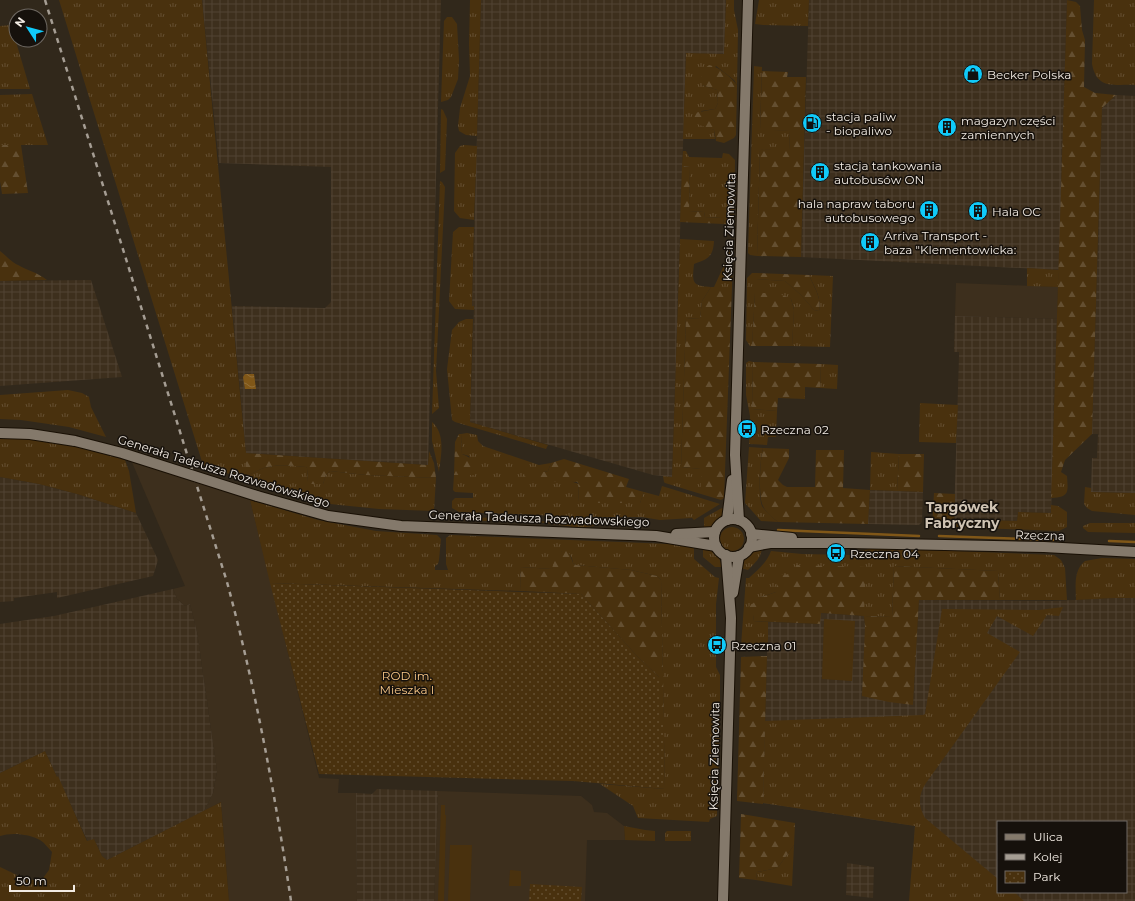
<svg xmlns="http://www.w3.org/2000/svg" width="1135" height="901" font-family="Montserrat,sans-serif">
	<defs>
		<pattern id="industrial-grid" width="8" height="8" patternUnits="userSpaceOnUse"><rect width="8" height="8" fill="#3d2f1d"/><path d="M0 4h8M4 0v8" fill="none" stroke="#504333"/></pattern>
		<pattern id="grass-tufts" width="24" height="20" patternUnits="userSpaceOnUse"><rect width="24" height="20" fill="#49310e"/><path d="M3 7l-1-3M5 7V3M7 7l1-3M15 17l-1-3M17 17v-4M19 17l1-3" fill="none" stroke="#644f31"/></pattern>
		<pattern id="forest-firs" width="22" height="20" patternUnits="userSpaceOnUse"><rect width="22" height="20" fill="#49310e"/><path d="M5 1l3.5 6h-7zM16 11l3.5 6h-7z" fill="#644f31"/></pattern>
		<pattern id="park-dots" width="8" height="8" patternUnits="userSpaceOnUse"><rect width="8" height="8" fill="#49310e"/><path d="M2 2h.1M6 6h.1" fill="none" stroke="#644f31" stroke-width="1.8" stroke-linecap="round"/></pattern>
		<pattern id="water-waves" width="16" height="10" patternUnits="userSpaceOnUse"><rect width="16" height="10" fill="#805718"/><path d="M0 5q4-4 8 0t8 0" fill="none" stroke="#926f39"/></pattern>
	</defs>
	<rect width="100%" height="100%" fill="#31281b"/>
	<!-- built -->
	<g fill="#3d2f1d">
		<polygon points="956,283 1058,287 1057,319 955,316"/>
		<polygon points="131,460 250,500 319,778 339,779 338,793 356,793 357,901 229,901 221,802 204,811 213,793 217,771 197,632 190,604 185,606 177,599 173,589 185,586"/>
		<polygon points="438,791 581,796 592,805 594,812 607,813 624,826 625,840 587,840 585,901 434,901"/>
	</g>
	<!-- industrial -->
	<g fill="url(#industrial-grid)" fill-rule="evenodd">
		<polygon points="202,0 441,0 428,465 246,453 232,306 325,308 331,302 331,167 219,163"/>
		<polygon points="481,0 726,0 724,55 686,53 672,477 653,475 470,422 474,307 472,307"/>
		<polygon points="809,0 1067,0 1059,270 801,257"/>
		<polygon points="1116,95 1135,96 1135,493 1091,492 1092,458 1097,458 1098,434 1092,434 1102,108"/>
		<polygon points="91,280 122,377 0,386 0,281"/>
		<polygon points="955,316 1057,319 1051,513 1018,512 1017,521 954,519 959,356 959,352 954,352"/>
		<polygon points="0,477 39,484 77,494 136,513 158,560 153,576 57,598 57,592 14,598 14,601 0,602"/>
		<polygon points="870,490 923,492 922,522 919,525 868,524"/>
		<polygon points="173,589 177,599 185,606 190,604 197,632 217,771 213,793 204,811 107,860 102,856 94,839 88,842 58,777 57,777 45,751 0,773 0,624 54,616"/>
		<path d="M1114,598H1135V901H929L912,874L915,826L763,803L768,622L820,624V613L864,616L865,627L913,704L919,600L1053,601ZM998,822H1126V892H998Z"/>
		<polygon points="377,789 438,791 434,901 357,901 356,793 372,794"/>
		<polygon points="847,863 874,867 873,898 846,895"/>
	</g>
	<!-- grass -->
	<g fill="url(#grass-tufts)">
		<path d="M59,0H202L240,393L246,453V475C254,474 257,470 264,468C278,464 292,466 306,467L307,468L308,482L323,484L326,475L330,471L366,475L436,478L434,511L379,509L330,504L311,500L274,489L203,465Z"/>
		<polygon points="470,0 481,0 477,136 466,135 459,131 458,126 460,108 470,76 469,44"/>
		<polygon points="726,0 734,0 734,10 738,30 737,85 734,80 716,66 702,85 717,90 718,103 715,109 701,111 710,128 714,130 715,139 683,139 686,53 724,54"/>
		<polygon points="759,0 809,0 808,26 763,25 755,24"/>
		<path d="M1094,0H1135V85C1114,84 1097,90 1092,64Z"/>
		<polygon points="447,17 452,17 457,24 459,60 458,79 451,97 448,100 441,102 444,21"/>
		<polygon points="11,25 30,89 0,89 0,26"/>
		<polygon points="754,66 762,67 760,129 790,131 789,151 760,149 757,256 750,255 748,253"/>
		<polygon points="32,94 48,145 0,145 0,95"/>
		<polygon points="441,109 443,110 447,119 445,170 440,173"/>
		<polygon points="464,145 477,146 474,220 460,218 454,211 455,153 460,146"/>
		<polygon points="683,151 686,151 689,157 722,158 723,153 729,154 735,160 734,219 730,224 724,224 723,218 705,217 704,212 689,211 690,167 682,166"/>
		<polygon points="440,181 442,182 445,187 436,371 439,408 432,414"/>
		<polygon points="459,227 474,227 472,306 474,306 474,310 455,309 449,301 453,232"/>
		<path d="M680,239L714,241C713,257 708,259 694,264C692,283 692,286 711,287L702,301L700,319L686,318L681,467L701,469V494L665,483L664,482L663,476L672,477Z"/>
		<polygon points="733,244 732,287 714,287 726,261 729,247"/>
		<polygon points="1027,268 1059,270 1058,287 1027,286"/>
		<path d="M752,273H756V279L785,281L801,295L814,310L819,311C822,297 814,287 809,275L833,276L830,347L792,346L794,309L791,299L755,293L752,346H750L746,340L747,278Z"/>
		<polygon points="466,319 473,319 470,422 548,445 546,449 455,422 452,420 447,369 452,330 459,322"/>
		<polygon points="749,361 753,362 752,409 777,411 776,437 768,437 767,445 749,444 750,416 746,395 746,363"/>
		<polygon points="821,364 838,365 837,389 820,388"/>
		<polygon points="68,390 82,393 89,397 91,407 106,437 69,427 21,420 0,419 0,395"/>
		<polygon points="920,403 958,405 956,443 919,442"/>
		<path d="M432,422C446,434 441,456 439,472L432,441Z"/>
		<polygon points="467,433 477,435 478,441 483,446 539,465 551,463 548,471 544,472 579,484 578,502 640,503 644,492 659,496 662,486 720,504 694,520 692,518 660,520 642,517 588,517 571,519 540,515 459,512 452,508 452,501 455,498 473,498 473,493 455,492 453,490 454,475 474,475 469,456 462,454 461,434"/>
		<polygon points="0,436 43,439 68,444 125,460 129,471 136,513 77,494 39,484 0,477"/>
		<path d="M749,447L763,448C760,458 758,497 762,506C766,512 772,517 778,522L761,521L745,503Z"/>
		<polygon points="871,452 899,454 897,491 870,490"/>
		<path d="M1052,472H1061L1067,476C1068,492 1070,497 1051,498Z"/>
		<polygon points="1085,487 1091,488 1091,492 1135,493 1135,515 1092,511 1087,508 1084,504"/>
		<path d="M250,500L318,520L376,531L437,535L441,539L439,560L438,564L435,566V570H448L446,564V538L450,535L694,545V559L715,577L719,578L716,604V667L720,675V718L717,816L710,819L709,822L638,818L633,806L600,784L665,789L661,580L657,576L631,570L576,565L573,563C572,556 569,551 562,551L552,569L520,567L521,591L270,583Z"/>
		<polygon points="1051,505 1058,506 1067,512 1067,527 1059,531 954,527 954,519 1017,521 1018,512 1051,513"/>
		<path d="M725,507C722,518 715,527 704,529V518L720,509Z"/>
		<polygon points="464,517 524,519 564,524 574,523 599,525 581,528 530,521 466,521 458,518"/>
		<polygon points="1090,523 1135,523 1135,533 1088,532 1083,528 1083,526"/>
		<circle cx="732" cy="539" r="12"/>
		<path d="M703,546C714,551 720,556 722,567H715L703,557Z"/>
		<path d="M762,548C761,558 755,563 748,570L740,568C743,558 751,551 762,548Z"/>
		<path d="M874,548L1054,555L1061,560L1065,568L1067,600H1000L998,571L894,566L892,617L864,616L795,575L776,592L761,597L754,615L753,621L768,622V646H741L746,578H749C758,570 767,562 771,551L802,554L854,555L855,552Z"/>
		<path d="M1102,558L1135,559V598H1114L1076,600C1076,586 1073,571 1085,561Z"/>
		<path d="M1063,607L1059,616L1047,615L1033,636L997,616L987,633L1020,652L926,783C918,795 918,806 925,818L998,879V892H1014L1024,901H909L915,826L763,803L765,721L923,715L925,714L942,609L1039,610Z"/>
		<path d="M45,751L57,777L58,776L87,841L94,839L102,856L107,860L221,802L229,901H0V867L19,876L40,882L49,870L52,852C48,848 45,843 40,840C30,834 11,832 0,836V773Z"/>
		<polygon points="624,826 645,830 655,831 655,841 625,840"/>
		<polygon points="667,831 691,831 691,841 665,841 665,833"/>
		<polygon points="794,845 792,886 756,880 757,872 773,869 779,866"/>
	</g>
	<!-- forest -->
	<g fill="url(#forest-firs)">
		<polygon points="1067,0 1076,2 1080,6 1082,30 1085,40 1084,87 1095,93 1116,95 1102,108 1092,434 1065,460 1061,472 1052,472"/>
		<path d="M709,65C719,67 731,77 737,85L736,135L734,138L724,143L716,141L714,130C706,126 690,126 694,113L715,109L718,103L717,90L702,85C700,77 702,70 709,65Z"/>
		<polygon points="762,71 788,72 787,77 806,77 801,257 757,256 760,149 789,150 790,131 760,130"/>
		<polygon points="0,145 21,145 28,193 2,194 0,181"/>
		<polygon points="682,166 690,167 689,211 704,212 705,217 723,218 724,224 680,222"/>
		<path d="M0,251C5,255 13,263 18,265C28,271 37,272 47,280L0,281Z"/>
		<path d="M756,273L809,275C814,288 822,297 819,311L814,310L801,295L785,281L755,279Z"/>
		<polygon points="711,287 732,287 724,498 721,500 701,494 701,469 681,467 686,318 700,319 702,301"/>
		<path d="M755,293C767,293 780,292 791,299L794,310L792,346H752Z"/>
		<polygon points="753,362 821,364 820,388 805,387 805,399 778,398 777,411 752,409"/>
		<path d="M459,434H461L462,454C474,459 475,462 474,475H454L455,442Z"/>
		<path d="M763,448L789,449V458L778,480L783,485L787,487H815L816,450H844L843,488L870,490L868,524L778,522C772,517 766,513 763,506C758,497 760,459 763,448Z"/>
		<path d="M429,451L434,463L436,478L366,475L330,471L326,475L323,484H310L308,482L307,468L306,467C292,466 277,464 264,468C257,470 254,474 246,475V453L428,465Z"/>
		<polygon points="899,454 924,454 923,492 897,491"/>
		<polygon points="564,459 629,479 626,487 644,492 640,503 580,503 578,502 579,484 577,482 524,481 525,469 544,472 548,471 551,463"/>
		<polygon points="934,493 955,494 954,527 932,527"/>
		<path d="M562,551H567L570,555L573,563L576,565L631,570L657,576L661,580L664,722H659V677L637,656L581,594L521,591L520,567L552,569C554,561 555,556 562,551Z"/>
		<polygon points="796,565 866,567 864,616 892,617 894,566 998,571 1000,600 919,600 913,705 889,702 862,696 865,627 864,616 821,613 820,624 753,621 754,615 746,615 747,608 761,597 776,592 778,574 795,575"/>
		<polygon points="767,656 763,804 737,801 741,657"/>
		<polygon points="741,814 795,823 794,845 779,866 773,869 757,872 756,880 739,878"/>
	</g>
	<!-- park -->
	<g fill="url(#park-dots)">
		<polygon points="270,583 581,594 637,656 659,677 659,722 664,722 665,789 573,781 319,774"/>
		<polygon points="530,884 582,887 581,901 529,901"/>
	</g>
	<!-- pitch -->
	<g fill="#49310e">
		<polygon points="824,619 855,621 852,681 822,679"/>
		<polygon points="441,805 445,805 445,815 446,815 444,901 438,901"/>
		<polygon points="450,845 472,845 470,901 448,901"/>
		<polygon points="510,870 521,871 521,886 509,886"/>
	</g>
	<!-- water -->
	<polygon fill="url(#water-waves)" points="245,374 254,374 256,389 245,389 243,377"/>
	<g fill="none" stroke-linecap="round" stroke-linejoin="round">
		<!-- stream -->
		<g stroke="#805718" stroke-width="2.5">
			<polyline points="778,530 919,536"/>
			<polyline points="939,536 1053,540"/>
			<polyline points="1109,541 1135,542"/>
		</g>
		<defs>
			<g id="secondary">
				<polyline points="0,433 30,434 75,441"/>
				<polyline points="257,496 328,516 401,526 656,536 716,546"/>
				<circle cx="733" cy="538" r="19"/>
				<polyline points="727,520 732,480"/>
				<polyline points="739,520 735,455 748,0"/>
				<polyline points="676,534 715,532"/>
				<polyline points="751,534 792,538"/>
				<polyline points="749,547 770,543 848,543 1044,547 1135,552"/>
				<polyline points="733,593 739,556"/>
				<polyline points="723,901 731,618 726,555"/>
			</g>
		</defs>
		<!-- secondary casing -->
		<use href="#secondary" stroke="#191005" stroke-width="12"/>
		<!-- secondary -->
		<use href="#secondary" stroke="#84796b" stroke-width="10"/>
		<!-- rail -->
		<path stroke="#a59d93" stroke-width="2.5" stroke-dasharray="5 5" stroke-linecap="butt" d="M45,0L227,582C255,686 275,794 291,901"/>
		<defs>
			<polyline id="secondary-bridge" points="75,441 122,453 257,496"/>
		</defs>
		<!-- secondary-bridge casing -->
		<use href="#secondary-bridge" stroke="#191005" stroke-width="12" stroke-linecap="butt"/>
		<!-- secondary-bridge -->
		<use href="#secondary-bridge" stroke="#84796b" stroke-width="10"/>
	</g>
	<!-- icons -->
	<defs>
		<symbol id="shop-disc" viewBox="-11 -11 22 22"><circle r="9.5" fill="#10cafa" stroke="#16110c"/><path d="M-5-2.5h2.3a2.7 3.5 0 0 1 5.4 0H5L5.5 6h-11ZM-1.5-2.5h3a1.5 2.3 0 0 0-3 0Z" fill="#111"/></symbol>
		<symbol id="fuel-disc" viewBox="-11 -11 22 22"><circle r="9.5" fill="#10cafa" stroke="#16110c"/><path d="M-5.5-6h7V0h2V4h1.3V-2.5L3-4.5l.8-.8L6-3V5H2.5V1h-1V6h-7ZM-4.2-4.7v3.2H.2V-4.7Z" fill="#111"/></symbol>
		<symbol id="building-disc" viewBox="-11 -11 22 22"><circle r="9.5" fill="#10cafa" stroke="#16110c"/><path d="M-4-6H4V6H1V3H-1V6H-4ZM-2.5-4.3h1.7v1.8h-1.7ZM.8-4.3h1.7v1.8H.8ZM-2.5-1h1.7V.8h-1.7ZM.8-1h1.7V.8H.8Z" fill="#111"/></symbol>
		<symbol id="bus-disc" viewBox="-11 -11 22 22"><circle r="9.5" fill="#10cafa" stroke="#16110c"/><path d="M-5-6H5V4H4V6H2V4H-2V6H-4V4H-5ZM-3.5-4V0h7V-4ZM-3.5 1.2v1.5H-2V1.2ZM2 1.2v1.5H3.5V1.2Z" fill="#111"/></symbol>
	</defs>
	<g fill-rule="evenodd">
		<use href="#shop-disc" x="962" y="63" width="22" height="22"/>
		<use href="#fuel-disc" x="801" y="112" width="22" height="22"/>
		<use href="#building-disc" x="936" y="116" width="22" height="22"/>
		<use href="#building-disc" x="809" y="161" width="22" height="22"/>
		<use href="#building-disc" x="918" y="199" width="22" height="22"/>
		<use href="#building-disc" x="967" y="200" width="22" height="22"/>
		<use href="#building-disc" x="859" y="231" width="22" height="22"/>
		<use href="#bus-disc" x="736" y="418" width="22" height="22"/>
		<use href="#bus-disc" x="825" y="542" width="22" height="22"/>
		<use href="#bus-disc" x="706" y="634" width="22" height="22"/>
	</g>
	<g text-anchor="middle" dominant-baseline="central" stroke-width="3" stroke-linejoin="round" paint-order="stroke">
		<!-- poi labels -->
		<g font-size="12" fill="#f2ebe3" stroke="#16110c" text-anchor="start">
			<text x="987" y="74">Becker Polska</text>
			<text x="826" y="116">stacja paliw<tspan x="826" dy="14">- biopaliwo</tspan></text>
			<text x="961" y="120">magazyn części<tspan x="961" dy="14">zamiennych</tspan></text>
			<text x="834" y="165">stacja tankowania<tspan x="834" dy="14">autobusów ON</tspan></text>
			<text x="915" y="203" text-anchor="end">hala napraw taboru<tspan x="915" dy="14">autobusowego</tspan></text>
			<text x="992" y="211">Hala OC</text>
			<text x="884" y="235">Arriva Transport -<tspan x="884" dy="14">baza "Klementowicka:</tspan></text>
			<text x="761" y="429">Rzeczna 02</text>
			<text x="850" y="553">Rzeczna 04</text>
			<text x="731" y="645">Rzeczna 01</text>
		</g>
		<!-- street labels -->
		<g font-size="12" fill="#f2ebe3" stroke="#16110c">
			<text transform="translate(729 227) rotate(-88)">Księcia Ziemowita</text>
			<text transform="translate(224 471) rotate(17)">Generała Tadeusza Rozwadowskiego</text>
			<text transform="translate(539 518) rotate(2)">Generała Tadeusza Rozwadowskiego</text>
			<text transform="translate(1040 535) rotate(2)">Rzeczna</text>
			<text transform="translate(714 756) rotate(-89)">Księcia Ziemowita</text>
		</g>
		<!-- park labels -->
		<g font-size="12" fill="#f8c787" stroke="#16110c">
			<text x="407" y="675">ROD im.<tspan x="407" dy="14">Mieszka I</tspan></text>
		</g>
		<!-- quarter labels -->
		<g font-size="14" font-weight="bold" fill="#cfc3b3" stroke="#16110c">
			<text x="962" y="507">Targówek<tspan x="962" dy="16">Fabryczny</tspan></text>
		</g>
	</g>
	<!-- legend -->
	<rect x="997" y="821" width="130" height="72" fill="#16110c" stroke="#6e6862"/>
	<rect x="1005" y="834" width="20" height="6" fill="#84796b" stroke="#6e6862"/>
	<text x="1033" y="841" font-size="12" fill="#f2ebe3">Ulica</text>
	<rect x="1005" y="854" width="20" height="6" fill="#a59d93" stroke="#6e6862"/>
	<text x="1033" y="861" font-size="12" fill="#f2ebe3">Kolej</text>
	<rect x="1005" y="871" width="20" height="12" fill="url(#park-dots)" stroke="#6e6862"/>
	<text x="1033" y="881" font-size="12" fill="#f2ebe3">Park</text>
	<!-- north arrow -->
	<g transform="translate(28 28) rotate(306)"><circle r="19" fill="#16110c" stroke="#6e6862"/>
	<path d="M0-3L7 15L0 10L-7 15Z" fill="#10cafa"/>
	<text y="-6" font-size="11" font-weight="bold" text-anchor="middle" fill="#f2ebe3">N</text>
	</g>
	<!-- scale -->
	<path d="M10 885v6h64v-6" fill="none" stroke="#f2ebe3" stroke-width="2"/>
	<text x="16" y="885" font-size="12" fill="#f2ebe3" stroke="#16110c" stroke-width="3" paint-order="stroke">50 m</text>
</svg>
